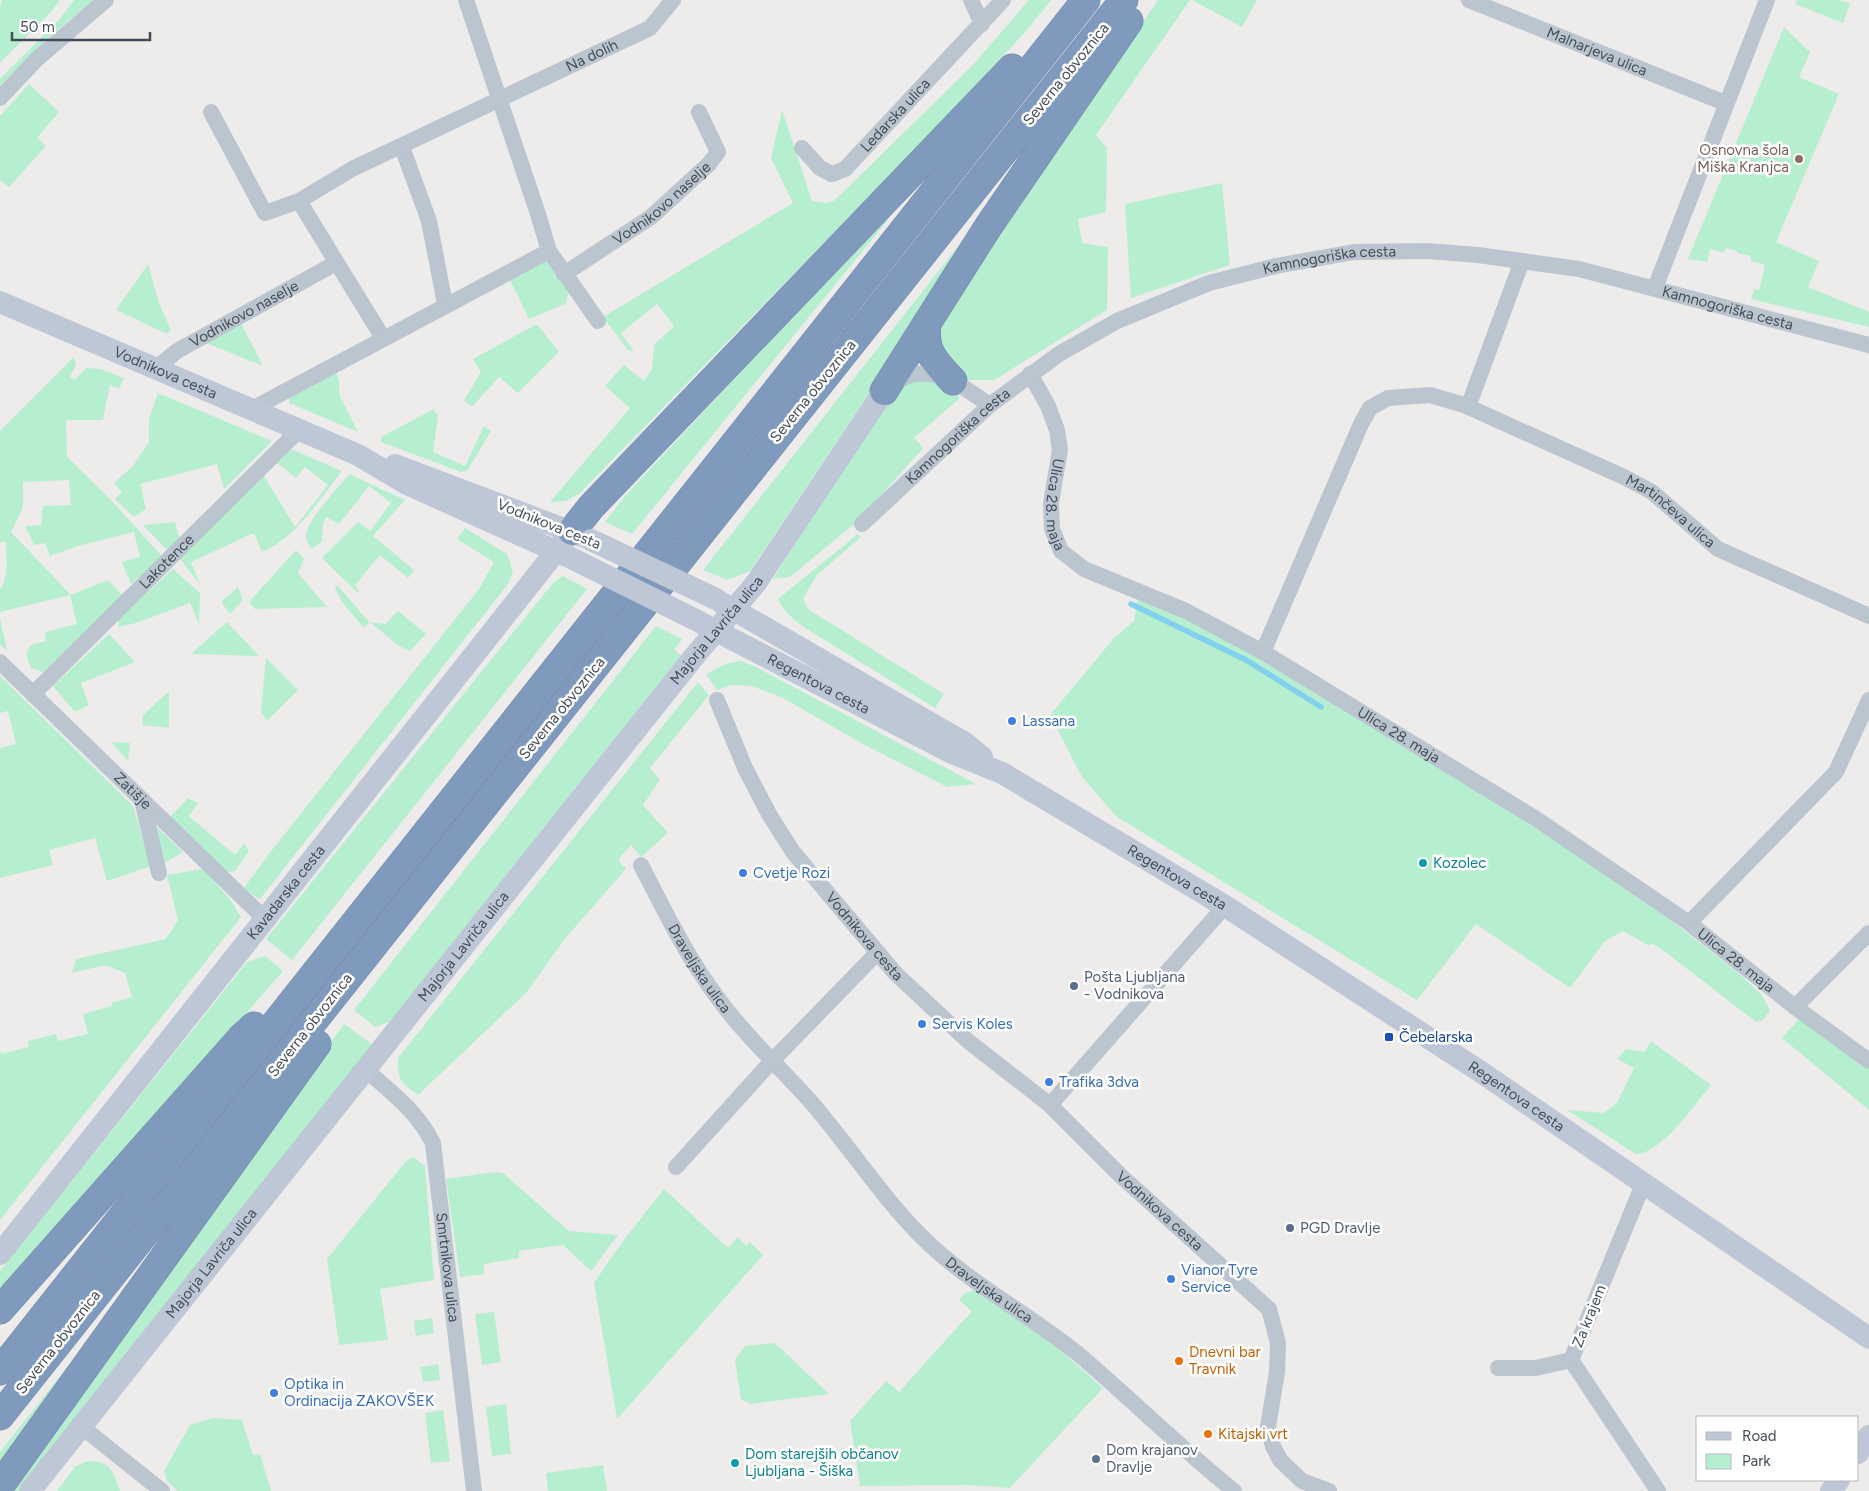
<svg xmlns="http://www.w3.org/2000/svg" width="1869" height="1491" font-family="Figtree,sans-serif">
	<rect width="100%" height="100%" fill="#eeebeb"/>
	<!-- green -->
	<g fill="#b6efd0">
		<polygon points="2,0 60,0 51,12 0,63 0,6"/>
		<polygon points="74,0 94,0 49,37 0,86 0,79 60,19"/>
		<polygon points="1029,0 1051,0 1027,30 936,128 580,493 566,501 550,502 630,408 605,386 624,365 644,381 652,369 654,345 674,326 657,304 621,333 634,351 628,350 603,317 793,203 771,158 782,110 812,201 826,203 834,201 972,66"/>
		<polygon points="1158,0 1190,0 1096,135 1107,148 1106,212 1078,219 1082,243 1108,247 1107,310 994,380 966,380 937,350 942,315"/>
		<polygon points="1192,0 1257,0 1242,27"/>
		<polygon points="1797,0 1840,0 1850,4 1843,23 1795,4"/>
		<polygon points="1784,27 1810,52 1799,77 1839,94 1776,242 1819,261 1808,287 1869,312 1869,327 1751,299 1754,289 1759,290 1765,265 1751,261 1751,256 1737,253 1737,251 1726,248 1724,253 1710,249 1707,262 1688,259"/>
		<polygon points="29,84 59,112 37,138 46,146 9,187 0,180 0,116"/>
		<polygon points="1222,183 1230,265 1131,298 1125,204"/>
		<polygon points="883,219 888,220 632,534 605,522 624,497"/>
		<polygon points="971,230 978,231 750,571 727,580 703,570"/>
		<polygon points="537,261 549,262 569,293 565,304 529,319 508,276"/>
		<polygon points="148,264 159,303 171,330 167,334 116,310"/>
		<polygon points="241,323 263,366 206,343"/>
		<polygon points="537,324 559,352 518,393 499,377 472,407 464,400 481,372 473,359"/>
		<path d="M74,357L76,364L70,377L75,380L86,368L101,369L124,378L119,389L110,385L103,420H66L67,457L107,496L163,557L131,584L122,562L140,557L134,532L78,546L50,556L45,543L34,545L25,526L41,525L43,506L71,505L69,480L23,482V507L11,532L71,595L108,580L124,597L43,672L31,668L26,654L31,645L46,641L45,632L77,624L70,595L0,612V589C10,577 6,556 6,542H0V431Z"/>
		<polygon points="334,368 339,380 339,394 358,432 289,403 289,399 295,392"/>
		<polygon points="917,375 947,382 960,398 914,438 923,448 860,519 790,577 773,579 896,388"/>
		<polygon points="158,393 272,441 224,489 217,464 140,484 146,509 134,517 115,499 122,492 114,483 133,466 149,442 149,419"/>
		<polygon points="434,409 438,416 433,452 465,466 484,426 491,431 467,471 461,472 381,442 381,437"/>
		<path d="M291,449L342,471C319,500 297,537 262,552L254,533L191,562L201,586L179,558L264,476L295,527L328,485L305,467L296,478L277,463Z"/>
		<path d="M349,474L405,500L373,536L414,570L408,578L380,555L355,585L359,591L358,593L322,558L358,522L370,531L391,503L369,486L339,524L326,517L323,523L322,541L312,549C309,544 306,541 306,535C307,520 339,487 349,474Z"/>
		<polygon points="175,522 180,541 167,550 143,525"/>
		<polygon points="465,528 507,554 513,572 508,584 260,899 243,889 272,850 479,589 494,562 457,539"/>
		<path d="M858,534L861,537L817,575L803,598L808,609L944,694L935,708L805,628C793,619 784,612 778,599Z"/>
		<polygon points="296,550 304,559 298,573 327,607 255,609 249,602"/>
		<polygon points="173,569 200,593 199,624 190,603 136,623 119,627 118,619"/>
		<polygon points="563,576 587,589 292,960 266,939 553,583"/>
		<polygon points="337,585 369,622 385,624 398,611 426,634 410,651 399,646 370,622 364,628 343,603 335,589"/>
		<polygon points="238,587 243,600 230,614 221,602"/>
		<polygon points="1139,591 1263,652 1636,893 1737,972 1762,995 1770,1011 1763,1020 1756,1022 1664,951 1653,944 1648,945 1623,931 1605,941 1570,988 1476,924 1417,1000 1117,817 1082,777 1050,715 1114,638 1134,621"/>
		<polygon points="0,618 7,650 0,645"/>
		<polygon points="227,622 259,656 191,654"/>
		<polygon points="656,626 682,639 674,650 682,656 392,1021 375,1027 354,1010"/>
		<polygon points="109,634 135,662 81,683 89,705 75,712 53,686"/>
		<polygon points="266,658 298,690 267,721 261,712"/>
		<polygon points="741,661 756,667 976,784 947,787 863,744 783,698 752,686 731,685 717,690 706,674 725,664"/>
		<polygon points="0,676 133,806 151,866 107,881 95,838 49,850 53,865 0,878 0,748 16,744 8,711 0,713"/>
		<path d="M698,682L709,695L650,768L660,780L643,805L668,833L641,857L631,845L618,860L626,869L563,941L527,992L418,1095C401,1082 397,1080 398,1058Z"/>
		<polygon points="169,691 169,728 142,725 143,715"/>
		<polygon points="111,742 130,743 128,761"/>
		<polygon points="188,798 198,803 189,816 235,855 244,843 249,851 235,871 226,872 169,818"/>
		<polygon points="153,823 183,852 165,863"/>
		<polygon points="203,869 229,898 241,917 0,1220 0,1050 1,1054 29,1047 28,1041 56,1034 58,1041 88,1034 83,1014 112,1006 112,1003 132,997 125,973 105,965 72,973 76,959 166,939 178,920 167,875"/>
		<polygon points="265,956 283,971 0,1295 0,1271 247,962"/>
		<polygon points="1801,1017 1869,1067 1869,1110 1782,1038"/>
		<polygon points="344,1024 376,1047 21,1491 7,1491"/>
		<path d="M1651,1041L1711,1085C1696,1103 1660,1155 1636,1154L1567,1110L1604,1113L1617,1103L1634,1068L1617,1059L1626,1049L1645,1052Z"/>
		<polygon points="413,1157 425,1166 434,1280 380,1289 388,1340 339,1345 327,1259 406,1161"/>
		<polygon points="494,1172 503,1173 569,1231 618,1235 591,1271 563,1245 519,1251 519,1258 484,1264 484,1274 460,1277 446,1179"/>
		<polygon points="664,1189 728,1248 738,1237 746,1246 750,1242 763,1255 617,1419 594,1283 623,1241"/>
		<polygon points="974,1290 1053,1344 1103,1388 1010,1488 969,1485 860,1486 850,1421 886,1381 899,1392 972,1311 959,1300 965,1293"/>
		<polygon points="124,1295 0,1471 0,1452"/>
		<polygon points="494,1312 501,1362 482,1365 475,1314"/>
		<polygon points="432,1318 434,1333 416,1336 414,1321"/>
		<polygon points="775,1343 829,1394 751,1404 741,1399 735,1360 745,1346"/>
		<polygon points="438,1364 440,1380 423,1382 420,1367"/>
		<polygon points="506,1404 511,1454 492,1456 486,1407"/>
		<polygon points="443,1410 450,1461 431,1463 425,1413"/>
		<polygon points="213,1418 242,1420 253,1455 260,1454 271,1491 178,1491 167,1481 164,1471 190,1425"/>
		<path d="M87,1461C111,1461 113,1471 120,1491H57L76,1466Z"/>
		<polygon points="603,1465 607,1491 548,1491 546,1473"/>
	</g>
	<g fill="none" stroke-linecap="round" stroke-linejoin="round">
		<!-- stream -->
		<polyline stroke="#81d0ee" stroke-width="5.5" points="1131,604 1246,660 1321,707"/>
		<defs>
			<g id="highway">
				<path d="M927,323C923,351 935,362 953,381"/>
				<polyline points="884,391 988,227 1129,21"/>
				<polyline points="572,531 591,507 1012,68"/>
				<polyline points="0,1310 241,1038 254,1026"/>
				<polyline points="0,1371 1086,0"/>
				<polyline points="0,1416 1124,0"/>
				<polyline points="0,1486 317,1044"/>
			</g>
		</defs>
		<!-- highway casing -->
		<use href="#highway" stroke="#6c85a9" stroke-width="29"/>
		<!-- street -->
		<g stroke="#bbc5cf" stroke-width="16">
			<polyline points="466,0 538,214 549,251 598,321"/>
			<polyline points="971,0 982,24"/>
			<path id="s1" d="M1469,0L1725,103"/>
			<polyline points="0,98 37,59 106,0"/>
			<polyline points="211,112 265,213 299,201"/>
			<polyline points="402,147 429,221 445,304"/>
			<path id="s2" d="M802,148L820,168L832,174L845,169L1003,0"/>
			<path id="s3" d="M564,274L651,217L709,164L718,152L699,112"/>
			<polyline points="1655,288 1767,0"/>
			<path id="s4" d="M383,338L299,201L352,169L650,28L673,0"/>
			<path id="s5" d="M155,369L177,351L336,263"/>
			<path id="s6" d="M1030,374L1048,406L1057,430L1060,450L1051,503L1052,529L1061,551L1084,569L1186,611L1263,652L1535,818L1689,923L1795,1007L1869,1061"/>
			<path d="M891,385C928,358 958,384 990,405"/>
			<polyline points="1468,407 1522,261"/>
			<polyline points="250,410 549,251"/>
			<path id="s7" d="M862,524L990,405L1059,354L1117,321L1209,283L1276,266L1354,252L1427,251L1478,255L1579,269L1869,345"/>
			<path id="s8" d="M1263,652L1361,424L1370,408L1388,398L1430,395L1464,405L1624,477L1652,492L1718,549L1869,616"/>
			<path id="s9" d="M0,662L266,920"/>
			<path id="s10" d="M33,694L299,430"/>
			<path id="s11" d="M717,700L745,768L769,814L793,852L895,973L968,1041L1050,1105L1122,1177L1269,1309L1278,1343L1277,1372L1268,1427L1273,1446L1280,1460L1302,1481L1329,1491"/>
			<polyline points="142,800 159,873"/>
			<path id="s12" d="M641,865C665,912 688,959 720,1001C747,1038 781,1068 811,1102C849,1146 881,1196 922,1237C970,1285 1032,1315 1083,1358C1134,1402 1182,1449 1234,1491"/>
			<polyline points="1689,923 1836,772 1869,700"/>
			<polyline points="1795,1007 1869,933"/>
			<path id="s13" d="M366,1070C392,1093 417,1111 433,1143L474,1491"/>
			<polyline points="1050,1105 1225,906"/>
			<polyline points="676,1167 771,1062 877,953"/>
			<polyline points="1644,1182 1571,1360 1658,1491"/>
			<polyline points="1498,1368 1536,1368 1571,1360"/>
			<polyline points="82,1427 162,1491"/>
		</g>
		<!-- secondary -->
		<g stroke="#bdc7d6" stroke-width="22">
			<path id="s14" d="M0,302L358,455L407,484L569,557"/>
			<polyline points="395,465 585,537"/>
			<polyline points="722,603 965,743 982,757"/>
			<path id="s15" d="M703,624L950,752L1002,773L1225,906L1481,1072L1869,1338"/>
			<path id="s16" d="M0,1254L572,531"/>
			<polyline points="1858,1453 1869,1436"/>
			<path id="s17" d="M30,1491L693,658L756,583L884,391"/>
			<polyline points="1831,1491 1839,1480"/>
		</g>
		<!-- highway -->
		<use href="#highway" stroke="#809abd" stroke-width="28"/>
		<!-- secondary-bridge -->
		<g stroke="#bdc7d6" stroke-width="22">
			<polyline points="591,540 716,599"/>
			<polyline points="575,560 698,621"/>
		</g>
	</g>
	<!-- markers -->
	<circle fill="#8d6e63" stroke="#fff" stroke-width="2" cx="1799" cy="159" r="5"/>
	<g fill="#3f7fe0" stroke="#fff" stroke-width="2">
		<circle cx="1012" cy="721" r="5"/>
		<circle cx="743" cy="873" r="5"/>
		<circle cx="922" cy="1024" r="5"/>
		<circle cx="1049" cy="1082" r="5"/>
		<circle cx="1171" cy="1279" r="5"/>
		<circle cx="274" cy="1393" r="5"/>
	</g>
	<g fill="#0f9aa8" stroke="#fff" stroke-width="2">
		<circle cx="1423" cy="863" r="5"/>
		<circle cx="735" cy="1463" r="5"/>
	</g>
	<g fill="#5c6f8a" stroke="#fff" stroke-width="2">
		<circle cx="1074" cy="986" r="5"/>
		<circle cx="1290" cy="1228" r="5"/>
		<circle cx="1096" cy="1459" r="5"/>
	</g>
	<rect fill="#1a4fb4" stroke="#fff" stroke-width="2" x="1384" y="1032" width="10" height="10" rx="2.5"/>
	<g fill="#e8710a" stroke="#fff" stroke-width="2">
		<circle cx="1179" cy="1361" r="5"/>
		<circle cx="1208" cy="1434" r="5"/>
	</g>
	<g text-anchor="middle" dominant-baseline="central" stroke-width="5" stroke-linejoin="round" paint-order="stroke">
		<!-- street labels -->
		<g font-size="15" fill="#434d59" stroke="#fff">
			<text stroke="none"><textPath href="#s1" startOffset="138">Malnarjeva ulica</textPath></text>
			<text stroke="none"><textPath href="#s4" startOffset="488">Na dolih</textPath></text>
			<text transform="translate(1066 74) rotate(-51)">Severna obvoznica</text>
			<text stroke="none"><textPath href="#s2" startOffset="128">Ledarska ulica</textPath></text>
			<text stroke="none"><textPath href="#s3" startOffset="121">Vodnikovo naselje</textPath></text>
			<text stroke="none"><textPath href="#s7" startOffset="550">Kamnogoriška cesta</textPath></text>
			<text stroke="none"><textPath href="#s7" startOffset="955">Kamnogoriška cesta</textPath></text>
			<text stroke="none"><textPath href="#s5" startOffset="105">Vodnikovo naselje</textPath></text>
			<text stroke="none"><textPath href="#s14" startOffset="180">Vodnikova cesta</textPath></text>
			<text transform="translate(813 391) rotate(-51)">Severna obvoznica</text>
			<text stroke="none"><textPath href="#s7" startOffset="130">Kamnogoriška cesta</textPath></text>
			<text stroke="none"><textPath href="#s6" startOffset="138">Ulica 28. maja</textPath></text>
			<text stroke="none"><textPath href="#s8" startOffset="598">Martinčeva ulica</textPath></text>
			<text transform="translate(549 524) rotate(22)">Vodnikova cesta</text>
			<text stroke="none"><textPath href="#s10" startOffset="188">Lakotence</textPath></text>
			<text stroke="none"><textPath href="#s17" startOffset="1101">Majorja Lavriča ulica</textPath></text>
			<text stroke="none"><textPath href="#s15" startOffset="130">Regentova cesta</textPath></text>
			<text transform="translate(562 708) rotate(-51)">Severna obvoznica</text>
			<text stroke="none"><textPath href="#s6" startOffset="572">Ulica 28. maja</textPath></text>
			<text stroke="none"><textPath href="#s9" startOffset="185">Zatišje</textPath></text>
			<text stroke="none"><textPath href="#s15" startOffset="538">Regentova cesta</textPath></text>
			<text stroke="none"><textPath href="#s16" startOffset="461">Kavadarska cesta</textPath></text>
			<text stroke="none"><textPath href="#s11" startOffset="281">Vodnikova cesta</textPath></text>
			<text stroke="none"><textPath href="#s17" startOffset="696">Majorja Lavriča ulica</textPath></text>
			<text stroke="none"><textPath href="#s6" startOffset="978">Ulica 28. maja</textPath></text>
			<text stroke="none"><textPath href="#s12" startOffset="119">Draveljska ulica</textPath></text>
			<text transform="translate(310 1025) rotate(-52)">Severna obvoznica</text>
			<text stroke="none"><textPath href="#s15" startOffset="942">Regentova cesta</textPath></text>
			<text stroke="none"><textPath href="#s11" startOffset="685">Vodnikova cesta</textPath></text>
			<text stroke="none"><textPath href="#s17" startOffset="291">Majorja Lavriča ulica</textPath></text>
			<text stroke="none"><textPath href="#s13" startOffset="225">Smrtnikova ulica</textPath></text>
			<text stroke="none"><textPath href="#s12" startOffset="554">Draveljska ulica</textPath></text>
			<text transform="translate(1589 1316) rotate(-68)">Za krajem</text>
			<text transform="translate(58 1342) rotate(-52)">Severna obvoznica</text>
		</g>
		<!-- education labels -->
		<g font-size="15" fill="#785e54" stroke="#fff" text-anchor="end">
			<text x="1789" y="150">Osnovna šola<tspan x="1789" dy="17">Miška Kranjca</tspan></text>
		</g>
		<!-- shop labels -->
		<g font-size="15" fill="#366cbe" stroke="#fff" text-anchor="start">
			<text x="1022" y="721">Lassana</text>
			<text x="753" y="873">Cvetje Rozi</text>
			<text x="932" y="1024">Servis Koles</text>
			<text x="1059" y="1082">Trafika 3dva</text>
			<text x="1181" y="1270">Vianor Tyre<tspan x="1181" dy="17">Service</tspan></text>
			<text x="284" y="1384">Optika in<tspan x="284" dy="17">Ordinacija ZAKOVŠEK</tspan></text>
		</g>
		<!-- culture labels -->
		<g font-size="15" fill="#0d838f" stroke="#fff" text-anchor="start">
			<text x="1433" y="863">Kozolec</text>
			<text x="745" y="1454">Dom starejših občanov<tspan x="745" dy="17">Ljubljana - Šiška</tspan></text>
		</g>
		<!-- service labels -->
		<g font-size="15" fill="#4e5e75" stroke="#fff" text-anchor="start">
			<text x="1084" y="977">Pošta Ljubljana<tspan x="1084" dy="17">- Vodnikova</tspan></text>
			<text x="1300" y="1228">PGD Dravlje</text>
			<text x="1106" y="1450">Dom krajanov<tspan x="1106" dy="17">Dravlje</tspan></text>
		</g>
		<!-- transit labels -->
		<g font-size="15" fill="#164399" stroke="#fff" text-anchor="start">
			<text x="1399" y="1037">Čebelarska</text>
		</g>
		<!-- food labels -->
		<g font-size="15" fill="#c56008" stroke="#fff" text-anchor="start">
			<text x="1189" y="1352">Dnevni bar<tspan x="1189" dy="17">Travnik</tspan></text>
			<text x="1218" y="1434">Kitajski vrt</text>
		</g>
	</g>
	<!-- legend -->
	<rect x="1696" y="1416" width="162" height="65" fill="#ffffff" stroke="#b4b8bd"/>
	<rect x="1706" y="1432" width="25" height="8" fill="#bdc7d6" stroke="#b4b8bd"/>
	<text x="1742" y="1441" font-size="15" fill="#434d59">Road</text>
	<rect x="1706" y="1454" width="25" height="15" fill="#b6efd0" stroke="#b4b8bd"/>
	<text x="1742" y="1466" font-size="15" fill="#434d59">Park</text>
	<!-- scale -->
	<path d="M12 32v8h138v-8" fill="none" stroke="#434d59" stroke-width="2.5"/>
	<text x="20" y="32" font-size="15" fill="#434d59" stroke="#ffffff" stroke-width="4" paint-order="stroke">50 m</text>
</svg>
